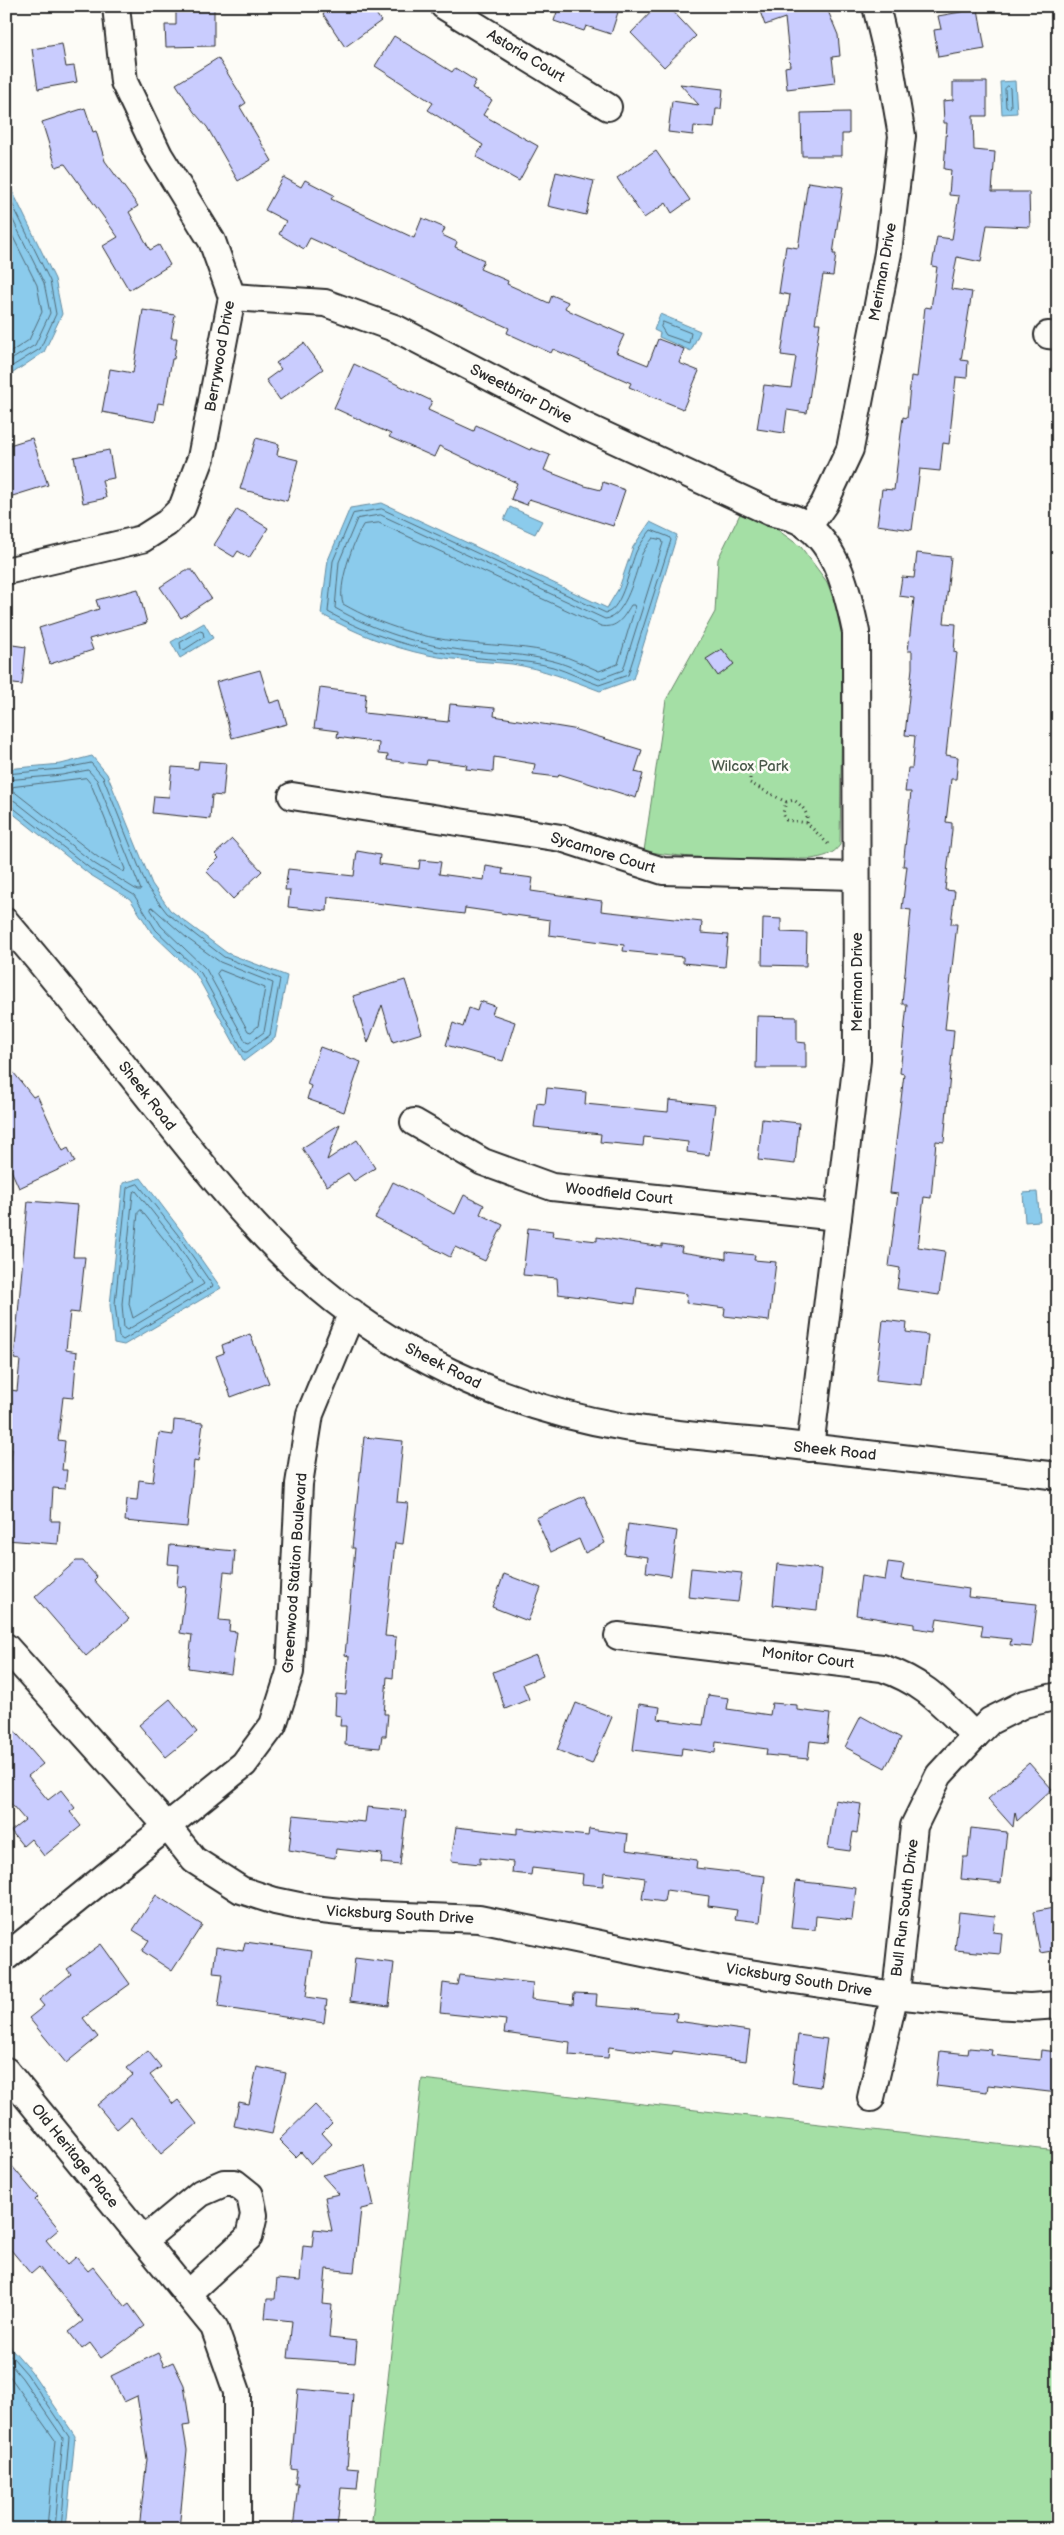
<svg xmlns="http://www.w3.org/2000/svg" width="1064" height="2535" font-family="'Balsamiq Sans',sans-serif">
	<rect width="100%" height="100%" fill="#fdfcf7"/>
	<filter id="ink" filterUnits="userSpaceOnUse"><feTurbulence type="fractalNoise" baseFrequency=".02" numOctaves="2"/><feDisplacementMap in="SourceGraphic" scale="10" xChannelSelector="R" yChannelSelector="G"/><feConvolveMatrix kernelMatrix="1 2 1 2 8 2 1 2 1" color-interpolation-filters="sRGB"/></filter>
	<g filter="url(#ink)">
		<!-- green -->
		<g fill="#a4dfa5" stroke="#688568">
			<path d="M742,510L775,528L801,547L827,582L843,623L840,845C833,855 823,857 811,859C755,859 699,861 644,851L666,700L715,612L718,559Z"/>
			<polygon points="422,2079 1058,2151 1058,2529 371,2529"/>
		</g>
		<!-- water -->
		<g fill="#8bcbec" stroke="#658b9f">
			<polygon points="1015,81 1017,113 1002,114 1000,82"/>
			<polygon points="6,178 55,279 62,314 44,352 13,373 6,375"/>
			<polygon points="660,314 700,331 691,351 659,337 660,333 654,330"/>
			<path d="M382,503L607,608L619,588L633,547L650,522L677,535L633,679L600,691C571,680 543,669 512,664C484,661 456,661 428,655C390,647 355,633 321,614L328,560L350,508Z"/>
			<polygon points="510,507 542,521 535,534 504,520"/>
			<polygon points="204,623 213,638 180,658 171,642"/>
			<polygon points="92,756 107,774 152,884 170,910 227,953 287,976 275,1038 244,1061 197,976 152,933 130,899 89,874 6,808 6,769 61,764"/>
			<polygon points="141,1178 182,1232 221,1288 124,1345 114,1343 110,1305 123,1183"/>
			<polygon points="1037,1192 1040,1221 1025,1222 1023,1193"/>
			<polygon points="6,2342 31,2371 75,2436 66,2529 6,2529"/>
		</g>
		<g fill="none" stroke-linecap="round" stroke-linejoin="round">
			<!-- shore -->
			<g stroke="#516b78" stroke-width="1">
				<polygon points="1008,86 1010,88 1011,106 1009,109 1006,107 1005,89"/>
				<polyline points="6,191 50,281 56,314 40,349 6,370"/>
				<polyline points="6,206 44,283 50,313 35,345 6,363"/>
				<polyline points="6,223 37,285 42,312 29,340 6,355"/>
				<polygon points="663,322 691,333 689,343 666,335 661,327"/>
				<path d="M382,509L606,613C623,609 630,564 637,550C641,543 646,536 651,530L669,537L671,540L628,675L599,685C584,680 569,672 553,667C524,659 495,661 465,656C417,650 371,636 328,612L333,561L353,514Z"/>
				<path d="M381,515L605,619C626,618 636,571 642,554C645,548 649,543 653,538L662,540L663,543L623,670L599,679C584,673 569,665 553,661C525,654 497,653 469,651C422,646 375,631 335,608L339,562L357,519Z"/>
				<path d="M379,523L601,626C617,629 623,618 631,605H634L635,608L618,664L599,671C585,665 571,658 557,654C528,646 499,646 470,643C426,639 381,626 343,604C337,586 353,542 363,525Z"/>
				<polygon points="200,631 203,632 204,637 184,650 181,649 180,643"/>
				<polyline points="6,774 61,769 91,763 103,777 147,887 167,913 224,957 280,979 270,1035 247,1052 244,1052 201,973 156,930 134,895 92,870 11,806 6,805"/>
				<polygon points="86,778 91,784 125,869 124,872 99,858 12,790 13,787"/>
				<polyline points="6,780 62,775 88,770 97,780 141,890 137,890 95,864 15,801 6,798"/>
				<polygon points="152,907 188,939 220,962 273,983 264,1032 249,1043 246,1042 206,969 161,926 151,910"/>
				<polygon points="220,970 265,988 258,1026 251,1032 248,1031 217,974"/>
				<polygon points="138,1184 178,1235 213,1286 123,1340 119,1337 115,1304 127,1188"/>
				<polygon points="136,1191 173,1238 204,1284 127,1330 124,1328 122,1304 133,1193"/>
				<polygon points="141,1210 167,1243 193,1282 133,1318 129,1304 138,1213"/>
				<polyline points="6,2350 27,2374 69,2437 61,2529"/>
				<polyline points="6,2359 22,2378 63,2438 55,2529"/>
				<polyline points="6,2371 55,2440 47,2529"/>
			</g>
		</g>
		<!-- building -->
		<g fill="#c9ccfe" stroke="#2b2b2b">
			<polygon points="176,6 214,6 214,46 166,47 165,25 176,25"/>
			<polygon points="334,6 371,6 381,21 345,47 323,14"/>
			<polygon points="559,6 620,6 611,34 586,26 584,31 554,21"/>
			<polygon points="657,6 668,6 696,36 664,67 631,33"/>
			<polygon points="758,6 826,6 838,35 840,56 832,57 835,83 787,89 785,67 790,66 785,18 765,25"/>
			<polygon points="978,9 985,49 938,57 934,30 941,29 938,16"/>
			<polygon points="394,36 452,72 455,68 476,81 472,88 492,100 483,115 538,146 519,181 476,157 483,145 428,110 433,103 375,66"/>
			<polygon points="62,44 66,67 74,66 77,82 38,89 32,49"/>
			<polygon points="218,58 246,103 240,107 272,161 238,181 207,127 194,112 176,84"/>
			<polygon points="953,82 987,82 987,116 973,116 974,150 995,152 992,192 1029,192 1030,227 987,225 981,262 957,257 951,289 972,292 961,360 968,361 967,378 956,377 949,444 943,443 940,471 920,469 912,530 877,525 882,489 894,490 903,417 907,418 911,376 917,377 925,307 931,308 937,267 932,266 937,237 952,239 959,196 949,195 951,170 944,169 947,123 944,123 943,101 953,100"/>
			<polygon points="680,84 723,89 721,109 716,109 714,128 694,126 693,135 668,132 672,101 699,105"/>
			<polygon points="85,108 93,132 96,131 105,161 138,206 129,212 150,250 159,245 170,265 129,290 103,246 118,237 65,164 56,167 42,122"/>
			<polygon points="849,112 849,134 842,134 842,156 802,156 801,113"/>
			<polygon points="656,151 690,200 672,213 666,203 644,218 617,178"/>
			<polygon points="556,172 594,181 586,215 548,206"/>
			<polygon points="283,177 301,187 305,180 334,195 331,199 414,238 422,218 445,228 442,235 457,242 455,247 484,260 480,269 508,281 507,284 549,303 552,295 568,302 565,308 570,311 624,335 616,352 648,365 658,339 684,349 679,363 699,371 683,409 629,387 631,383 553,349 551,353 507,333 509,328 310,238 304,249 279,234 286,221 265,210"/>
			<polygon points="808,182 843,187 833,254 836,254 833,276 823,275 815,323 820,323 807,413 787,410 784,433 757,429 764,385 791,388 796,357 781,355 790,295 779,293 786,246 798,248"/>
			<polygon points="143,310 175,315 171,338 177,338 174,359 172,359 164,404 158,403 155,422 102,412 110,369 133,373"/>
			<polygon points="304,343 323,369 280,400 266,380 281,369 276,363"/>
			<polygon points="354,364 432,401 428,410 474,431 476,425 530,450 531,448 550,455 544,470 585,486 601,490 603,482 625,490 613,526 529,499 527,505 511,499 517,483 439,446 434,457 389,437 391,434 334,408"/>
			<polygon points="32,438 48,485 6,498 6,446"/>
			<polygon points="256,438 279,444 277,455 298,460 287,501 240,489"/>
			<polygon points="109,450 114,478 102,480 106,498 83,503 74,457"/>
			<polygon points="237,509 268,528 249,558 238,551 234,557 214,545"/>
			<polygon points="917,553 951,557 944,623 956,624 954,652 957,653 946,755 958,757 956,779 951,779 946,822 952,823 952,830 945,890 955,891 951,924 957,924 945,1029 954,1030 944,1142 936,1141 931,1198 924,1197 918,1247 945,1251 939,1295 897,1289 900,1268 889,1266 898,1194 890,1193 904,1074 900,1073 907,1004 902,1004 911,910 902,909 907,866 903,866 911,792 905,792 908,768 912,768 915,736 905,735 912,668 912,651 908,651 914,598 899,596 902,577 914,578"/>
			<polygon points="186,570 192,570 211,598 181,618 160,587"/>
			<polygon points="138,589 147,623 89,639 93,650 50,664 39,628 99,609 96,600"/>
			<polygon points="6,644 26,647 22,685 6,683"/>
			<polygon points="722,649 734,664 718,676 706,659"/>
			<polygon points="260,670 270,703 280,700 287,724 232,738 216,682"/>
			<polygon points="320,688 366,694 364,713 448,722 450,704 495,708 494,716 573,729 642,750 635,772 643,774 636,798 559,774 558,777 533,774 535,764 494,757 493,772 466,769 467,765 427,760 426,765 387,760 388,755 378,754 379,743 337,737 338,731 314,728"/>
			<polygon points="199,761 226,763 223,796 212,795 210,819 152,813 154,796 169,797 172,767 198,769"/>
			<polygon points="232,839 262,871 233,899 206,871 219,858 215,854"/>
			<polygon points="357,851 380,855 379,864 419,869 420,860 441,862 439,874 484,880 486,866 503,869 502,874 533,878 531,891 602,901 601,911 702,922 701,933 728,935 725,967 683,963 683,957 623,951 624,945 549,935 550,920 465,908 464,914 328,897 327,911 288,907 290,890 285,890 288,869 354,876"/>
			<polygon points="763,918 781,919 781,932 807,933 806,966 762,965"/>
			<polygon points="405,980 422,1033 393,1042 382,1005 368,1043 353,996"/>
			<polygon points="480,1001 495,1006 492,1014 515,1022 503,1061 446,1045 453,1023 463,1027 469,1008 477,1011"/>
			<polygon points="757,1016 797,1017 797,1042 806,1043 806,1068 756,1068"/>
			<polygon points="320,1047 361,1062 344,1112 307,1099 311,1086 307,1084"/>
			<polygon points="6,1063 33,1097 37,1095 63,1151 68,1148 75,1162 19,1188 6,1159"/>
			<polygon points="547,1088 586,1092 585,1104 668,1112 669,1100 715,1105 709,1155 687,1152 688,1142 644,1137 643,1146 600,1142 601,1134 534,1127 537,1103 545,1104"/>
			<polygon points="762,1119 799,1123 795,1164 758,1160"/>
			<polygon points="340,1124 327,1160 357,1140 375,1168 354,1181 348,1173 327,1186 302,1148"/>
			<polygon points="393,1182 455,1214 464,1195 484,1205 480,1214 503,1225 485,1261 455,1247 450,1257 375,1218"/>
			<polygon points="28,1201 78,1205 73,1257 85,1257 79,1313 70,1312 66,1350 77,1352 73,1398 63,1397 58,1440 65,1441 62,1470 67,1470 65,1489 53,1488 51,1521 60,1521 58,1544 6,1540 6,1481 9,1481 12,1449 6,1449 6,1438 11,1390 17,1391 20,1360 14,1359"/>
			<polygon points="528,1228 553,1231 552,1236 597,1241 597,1237 662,1247 662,1244 682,1247 681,1252 726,1259 726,1252 755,1255 754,1260 776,1262 769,1321 724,1316 725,1308 686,1303 687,1294 637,1287 635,1304 558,1294 557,1278 523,1275"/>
			<polygon points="883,1320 907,1323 906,1332 928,1335 922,1385 876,1380"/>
			<polygon points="250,1334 269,1383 231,1397 216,1356 224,1353 222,1345"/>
			<polygon points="174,1420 203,1423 198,1462 194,1461 187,1527 125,1521 127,1499 137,1500 139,1480 153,1482 159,1433 173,1435"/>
			<polygon points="364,1437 403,1441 397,1502 408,1503 403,1544 395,1543 385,1636 396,1637 393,1678 387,1677 384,1714 388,1714 386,1736 382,1736 380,1748 345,1745 346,1726 340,1726 341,1716 335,1715 336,1694 346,1695 349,1656 345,1655 355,1548 352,1548"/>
			<polygon points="584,1496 605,1543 585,1553 579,1539 551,1552 536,1518"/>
			<polygon points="628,1524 677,1531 671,1576 646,1572 648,1557 624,1554"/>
			<polygon points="170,1545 235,1551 233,1573 224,1572 219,1620 230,1621 229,1631 237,1632 231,1674 188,1668 192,1635 180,1633 186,1587 177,1586 179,1565 168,1564"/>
			<polygon points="76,1561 83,1561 97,1577 94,1580 129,1619 86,1656 35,1597"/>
			<polygon points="888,1562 904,1564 901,1579 969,1589 968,1597 1037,1604 1032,1647 1010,1645 1011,1639 981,1636 983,1625 937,1618 935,1631 914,1628 914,1624 856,1615 861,1576 885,1580"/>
			<polygon points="777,1564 821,1569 817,1610 773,1605"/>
			<polygon points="691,1568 742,1573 738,1602 688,1597"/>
			<polygon points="504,1574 541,1588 528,1621 492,1607"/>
			<polygon points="536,1655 543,1676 523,1684 529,1699 505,1709 493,1672"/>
			<polygon points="708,1695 729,1698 727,1709 770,1715 772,1703 797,1705 797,1710 830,1714 827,1743 810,1741 808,1759 766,1755 767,1749 716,1742 715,1753 682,1748 681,1756 633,1750 639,1704 660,1707 658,1719 703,1725"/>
			<polygon points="170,1699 197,1732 166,1757 139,1725"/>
			<polygon points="576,1703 612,1717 592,1764 557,1750"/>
			<polygon points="861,1716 901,1738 885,1768 845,1747"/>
			<polygon points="6,1721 43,1764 28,1776 48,1800 61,1790 75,1808 70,1812 81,1826 44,1856 31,1839 23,1846 11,1831 25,1820 6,1798"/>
			<polygon points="1029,1763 1052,1789 1017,1821 1015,1812 1013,1827 988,1799"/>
			<polygon points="835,1800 861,1804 857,1833 853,1832 850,1851 828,1848"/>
			<polygon points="367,1807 406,1811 400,1865 381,1863 382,1854 336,1849 335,1858 289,1850 293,1815 365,1822"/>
			<polygon points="456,1827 517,1834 517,1828 588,1836 589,1829 628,1834 626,1850 697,1860 696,1868 765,1876 760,1922 735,1919 737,1910 708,1906 709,1896 666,1890 664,1902 642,1899 645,1878 604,1872 603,1886 582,1884 583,1874 532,1868 531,1875 512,1873 513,1862 480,1858 480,1864 451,1861"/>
			<polygon points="971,1828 1007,1832 1001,1883 961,1879 963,1857 968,1857"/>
			<polygon points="796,1881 856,1888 852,1920 816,1916 815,1930 791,1928"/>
			<polygon points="156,1895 202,1925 172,1971 142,1951 149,1940 133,1930"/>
			<polygon points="1058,1907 1058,1950 1040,1953 1033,1912"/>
			<polygon points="959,1912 995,1916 993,1932 1002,1933 1000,1954 955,1950"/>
			<polygon points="245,1942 312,1951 306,1997 327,2000 324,2023 218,2007 223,1974 213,1973 216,1947 243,1951"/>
			<polygon points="101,1944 130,1984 83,2018 98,2037 66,2063 29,2018 44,2006 39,2000 71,1974 67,1969"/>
			<polygon points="355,1958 394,1963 389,2006 350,2001"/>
			<polygon points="459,1975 533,1983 531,1999 573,2004 574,1993 597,1994 596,2006 677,2013 676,2021 750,2031 746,2061 673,2051 672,2055 609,2047 608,2058 569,2055 570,2042 504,2033 506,2020 440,2013 443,1983 457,1985"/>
			<polygon points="798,2035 827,2039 820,2087 792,2083"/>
			<polygon points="969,2048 992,2050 991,2055 1040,2060 1041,2050 1058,2052 1058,2093 988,2085 987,2092 936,2086 940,2051 968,2054"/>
			<polygon points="148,2051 161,2067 150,2075 173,2104 178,2100 197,2124 161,2154 131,2117 117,2129 97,2105 133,2075 127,2068"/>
			<polygon points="257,2067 286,2073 272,2134 234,2126 239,2102 249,2104"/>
			<polygon points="315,2105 332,2123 322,2133 332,2144 311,2164 301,2152 296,2157 279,2140"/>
			<polygon points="6,2159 38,2197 35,2200 59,2229 46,2240 67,2265 76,2257 88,2271 93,2267 125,2307 129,2304 145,2326 101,2358 90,2343 82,2349 69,2332 83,2321 39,2267 31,2274 6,2244"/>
			<polygon points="365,2165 374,2206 361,2209 354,2272 326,2269 323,2304 332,2305 329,2338 357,2341 355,2363 288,2358 292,2321 265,2318 267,2299 275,2299 277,2279 300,2281 303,2246 312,2247 314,2229 332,2231 325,2197 339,2194 322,2175"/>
			<polygon points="158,2353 164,2366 173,2362 184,2385 190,2425 183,2426 187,2450 179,2529 139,2529 147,2459 137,2396 124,2402 111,2376"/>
			<polygon points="298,2389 353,2394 347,2468 359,2469 357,2489 341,2488 337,2529 293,2529 298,2484 295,2484 297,2470 291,2469"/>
		</g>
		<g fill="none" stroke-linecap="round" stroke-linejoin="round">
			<defs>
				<g id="minor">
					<polyline points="444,6 608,107"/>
					<path d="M232,297L325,303L397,329L578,423L770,512C781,515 795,517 803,523C838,546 848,594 856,632L857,1060L810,1448"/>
					<polyline points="1048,335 1058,336"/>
					<polyline points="808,527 824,504 850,449 888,253 902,136 889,60 876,6"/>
					<polyline points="6,571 142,539 167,523 182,508 201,458 232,297 212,241 159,155 124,82 116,6"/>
					<polyline points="292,796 561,838 663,871 856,876"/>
					<path d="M6,922C60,984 110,1049 161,1113C204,1167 248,1223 299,1270C389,1353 504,1407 624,1427C676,1435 729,1439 781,1444C874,1455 966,1465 1058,1476"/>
					<polyline points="414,1122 483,1162 552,1187 838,1217"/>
					<path d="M618,1636L882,1668C926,1683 942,1704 975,1736"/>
					<polyline points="6,1647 167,1826 194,1860 241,1890 275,1901 313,1909 358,1914 479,1919 716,1968 894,1995 993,2005 1030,2007 1058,2005"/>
					<polyline points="6,1957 244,1764 273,1725 290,1672 299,1484 310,1414 352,1312"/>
					<polyline points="6,2071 214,2327 237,2392 237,2529"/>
					<polyline points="871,2098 897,1984 914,1826 939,1775 975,1736 990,1721 1024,1704 1058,1696"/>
					<polyline points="144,2240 201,2193 224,2183 235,2183 250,2195 254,2215 249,2237 187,2294"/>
				</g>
			</defs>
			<!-- minor casing -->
			<use href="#minor" stroke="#2b2b2b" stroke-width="30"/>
			<!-- path -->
			<g stroke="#2b2b2b" stroke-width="3" stroke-dasharray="1 4" stroke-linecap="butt">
				<polyline points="750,778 750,783 786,802"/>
				<path d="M807,823C808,812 803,807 794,800L786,802L783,813L786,820L807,823L829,845"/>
			</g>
			<!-- minor -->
			<use href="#minor" stroke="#fdfcf7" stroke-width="26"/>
		</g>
	</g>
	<g text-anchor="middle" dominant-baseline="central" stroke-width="5" stroke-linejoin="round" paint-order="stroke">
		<!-- street labels -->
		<g font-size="15" fill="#2b2b2b" stroke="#fdfcf7">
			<text transform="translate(526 56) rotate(31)">Astoria Court</text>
			<text transform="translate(883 272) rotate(-80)">Meriman Drive</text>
			<text transform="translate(220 356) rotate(-80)">Berrywood Drive</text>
			<text transform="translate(521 394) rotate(27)">Sweetbriar Drive</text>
			<text transform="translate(603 853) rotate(17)">Sycamore Court</text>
			<text transform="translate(857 982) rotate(-90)">Meriman Drive</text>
			<text transform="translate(147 1096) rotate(52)">Sheek Road</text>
			<text transform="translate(619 1194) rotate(6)">Woodfield Court</text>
			<text transform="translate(443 1366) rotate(27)">Sheek Road</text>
			<text transform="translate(835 1451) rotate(6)">Sheek Road</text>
			<text transform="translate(295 1573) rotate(-86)">Greenwood Station Boulevard</text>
			<text transform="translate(808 1658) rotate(7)">Monitor Court</text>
			<text transform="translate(905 1908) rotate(-83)">Bull Run South Drive</text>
			<text transform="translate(400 1915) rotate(3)">Vicksburg South Drive</text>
			<text transform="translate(799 1980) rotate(9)">Vicksburg South Drive</text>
			<text transform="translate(75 2156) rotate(51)">Old Heritage Place</text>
		</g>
		<!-- park labels -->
		<g font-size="15" fill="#49584a" stroke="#fdfcf7">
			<text x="750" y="766">Wilcox Park</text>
		</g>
	</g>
	<!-- margin -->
	<rect width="1064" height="2535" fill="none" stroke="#fdfcf7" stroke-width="25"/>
	<rect x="12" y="12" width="1039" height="2510" fill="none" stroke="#2b2b2b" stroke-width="2" filter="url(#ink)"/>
</svg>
